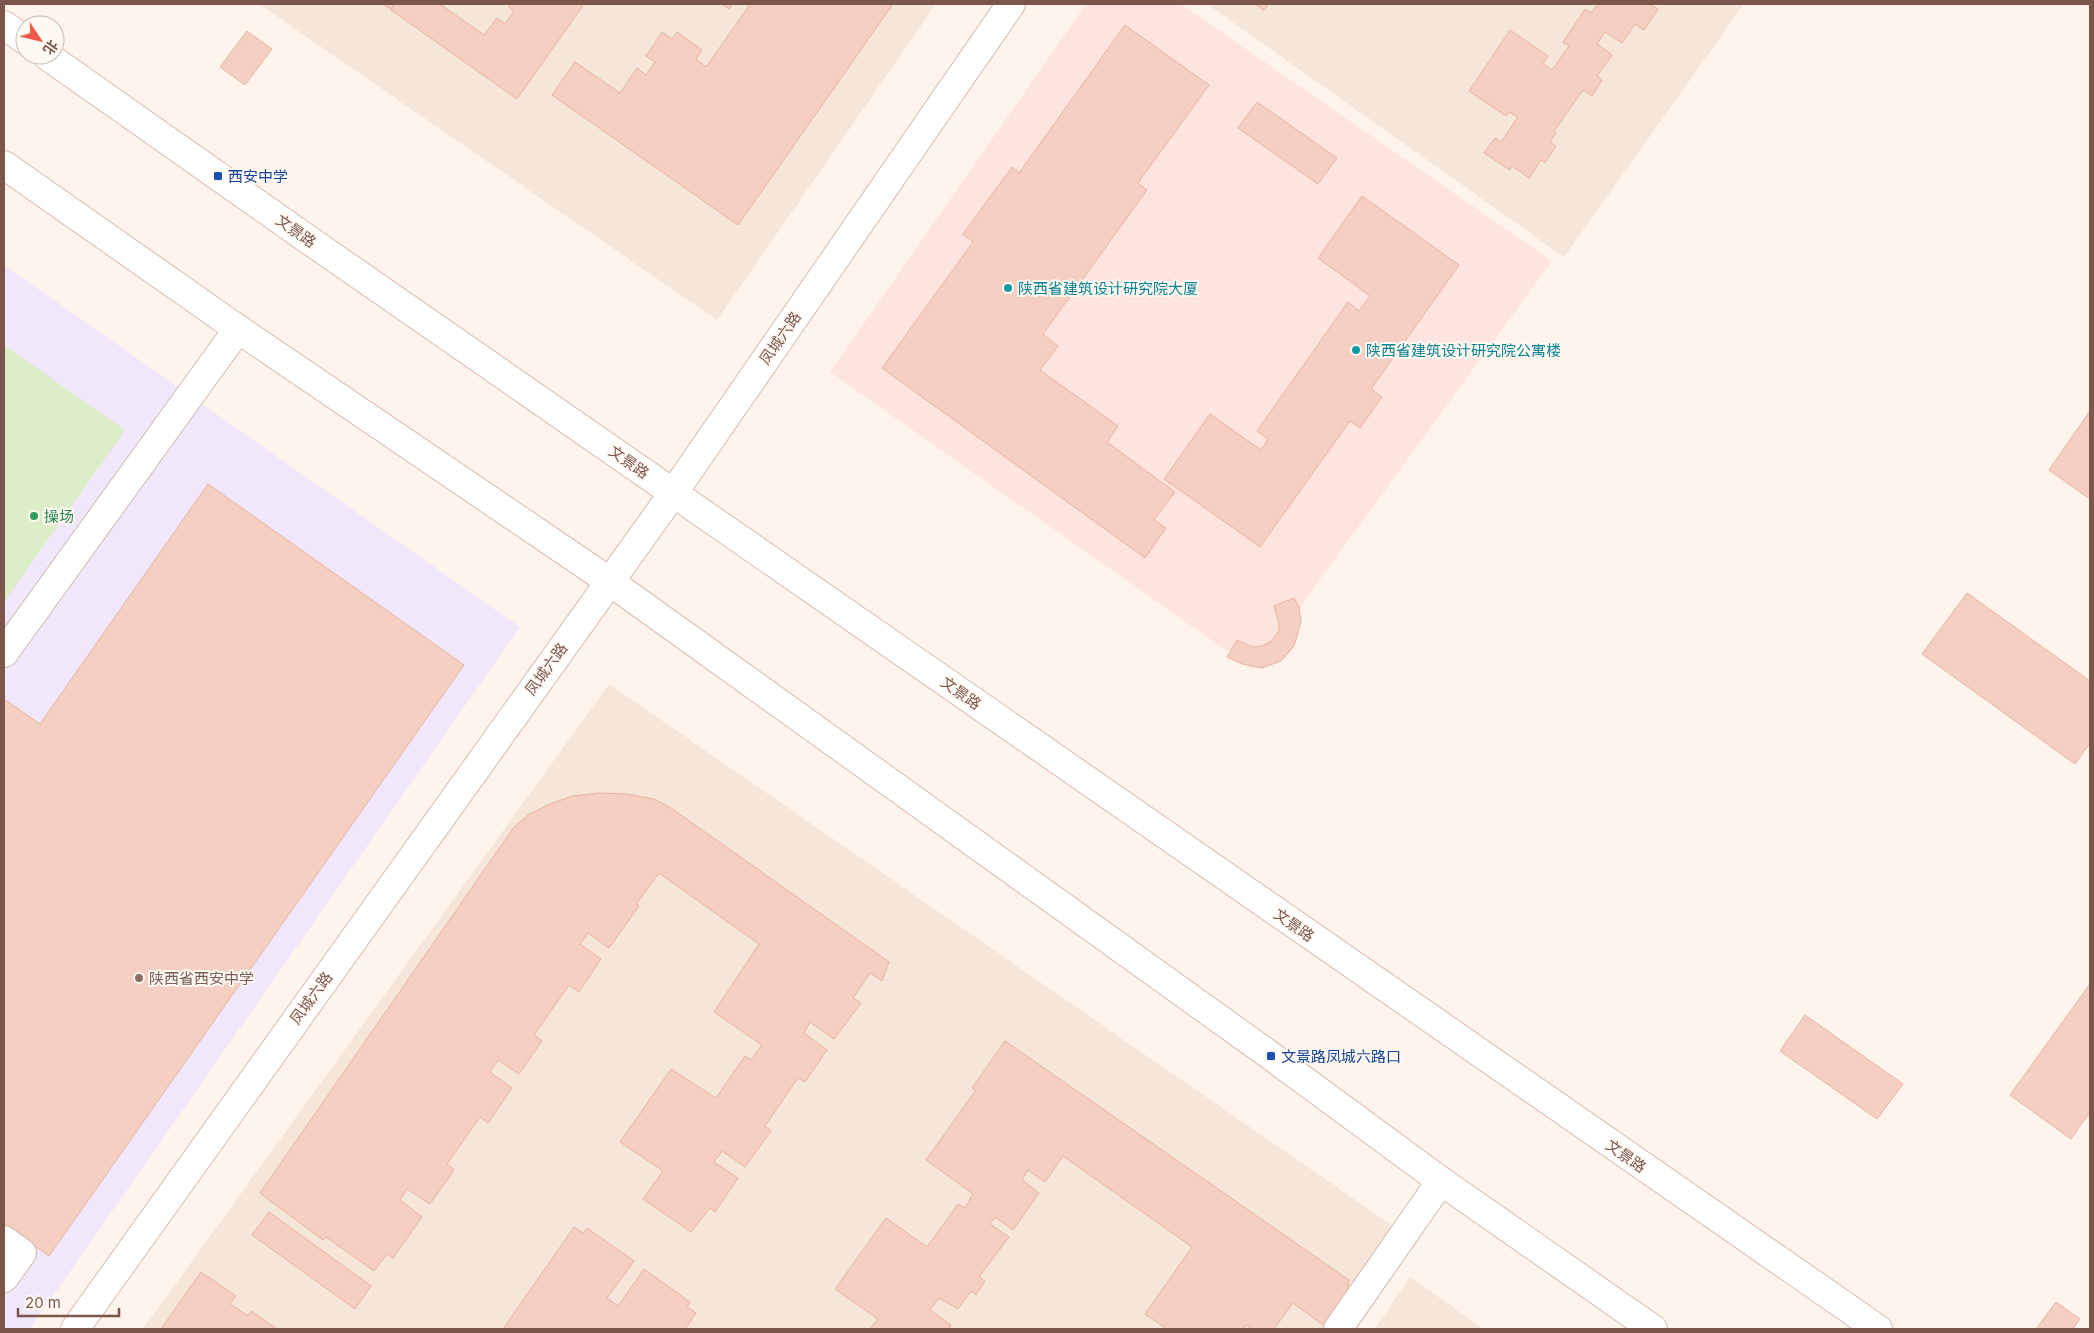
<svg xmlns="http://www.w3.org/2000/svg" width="2094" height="1333" font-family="Inter,'Noto Sans SC',sans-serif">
	<rect width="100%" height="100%" fill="#fef4eb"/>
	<!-- residential -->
	<g fill="#f6e5d9">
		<polygon points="259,4 936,4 717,320"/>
		<polygon points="1207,4 1744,4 1564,257"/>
		<polygon points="609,684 1400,1231 1331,1329 143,1329"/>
		<polygon points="1410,1277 1484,1329 1375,1329"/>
	</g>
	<!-- commercial -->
	<polygon fill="#fee4de" points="1086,4 1181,4 1552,261 1254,670 830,372"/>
	<!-- education -->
	<polygon fill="#f1e7fb" points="4,265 520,627 30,1329 4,1329"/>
	<!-- green -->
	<polygon fill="#dbeec7" points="4,345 125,430 4,602"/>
	<!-- building -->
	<g fill="#f5cfc1" stroke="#e9b3a0">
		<polygon points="383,4 394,4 391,9"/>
		<polygon points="396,4 440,4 484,35 497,18 505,24 514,11 509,7 511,4 584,4 517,99 391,10"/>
		<polygon points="722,4 733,4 729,9"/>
		<polygon points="746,4 893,4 738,225 552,95 575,62 620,93 637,68 646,75 655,62 646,56 662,32 672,39 677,32 702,50 696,59 706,67 749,6"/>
		<polygon points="1255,4 1269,4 1264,10"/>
		<polygon points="1598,4 1650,4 1658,9 1644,30 1635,24 1622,43 1605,32 1597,44 1612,55 1597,76 1602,80 1592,96 1583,90 1554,131 1556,133 1550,142 1556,146 1545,163 1541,160 1529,178 1512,166 1510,170 1484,153 1495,138 1501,142 1518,117 1509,112 1506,116 1469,91 1510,30 1548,56 1543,64 1552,70 1569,46 1563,42 1585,9 1591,13"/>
		<polygon points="1125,25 1209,85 1138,183 1147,190 1043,334 1058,346 1040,370 1118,426 1107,442 1175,492 1154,520 1166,528 1145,558 882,368 973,242 963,234 1012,167 1019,173"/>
		<polygon points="247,31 272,49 245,85 220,67"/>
		<polygon points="1257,102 1337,158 1318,184 1238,128"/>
		<polygon points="1362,196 1459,265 1371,389 1382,397 1360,428 1350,421 1260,547 1164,479 1210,414 1261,450 1268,439 1257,431 1348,302 1359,311 1370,296 1318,258"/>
		<polygon points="2090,411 2090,499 2049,470"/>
		<polygon points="208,484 464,665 49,1256 4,1224 4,699 40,724"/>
		<polygon points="1967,593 2090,681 2090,743 2075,764 1922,654"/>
		<polygon points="1294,598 1299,607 1301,622 1294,646 1281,661 1262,668 1242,664 1227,657 1237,640 1253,647 1262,646 1271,641 1279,631 1279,623 1274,606"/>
		<polygon points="599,793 627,794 654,799 671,808 889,962 882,981 870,973 853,998 861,1003 834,1039 810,1022 804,1033 827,1050 805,1082 798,1078 765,1126 771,1131 745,1167 722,1151 714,1162 738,1178 715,1212 710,1208 691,1232 643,1199 663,1171 620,1142 671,1069 716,1098 745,1056 751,1060 762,1045 714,1012 759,944 659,873 636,904 639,906 609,948 588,933 580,944 601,959 579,992 569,985 534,1035 542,1041 519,1074 498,1060 490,1072 512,1088 488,1123 480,1117 447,1164 454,1170 430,1204 407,1189 400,1200 422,1217 393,1258 387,1254 374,1271 326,1237 323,1240 260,1193 514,827 528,815 550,804 573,796"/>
		<polygon points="2090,984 2090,1112 2071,1139 2010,1095"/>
		<polygon points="1805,1015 1903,1084 1877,1119 1780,1051"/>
		<polygon points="1005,1041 1349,1280 1346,1300 1327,1328 1293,1303 1274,1329 1252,1329 1246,1325 1244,1329 1167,1329 1145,1314 1192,1247 1063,1156 1045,1182 1028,1170 1022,1180 1039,1193 1013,1230 995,1217 990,1224 1009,1237 979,1277 985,1281 976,1295 971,1291 958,1309 939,1298 930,1310 951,1325 949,1329 870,1329 878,1319 835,1289 886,1218 927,1247 958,1204 965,1208 973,1194 926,1160 976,1090 972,1088"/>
		<polygon points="269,1212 371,1286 355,1309 252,1235"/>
		<polygon points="574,1227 583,1233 587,1228 634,1261 607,1298 618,1306 644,1269 690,1302 687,1307 696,1313 685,1329 503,1329"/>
		<polygon points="201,1272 236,1296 230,1304 248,1316 251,1311 277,1329 161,1329"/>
		<polygon points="2056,1302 2080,1319 2073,1329 2036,1329"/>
	</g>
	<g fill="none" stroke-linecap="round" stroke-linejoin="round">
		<defs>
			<g id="street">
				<polyline points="4,653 238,329"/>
				<polyline points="4,1240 22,1253 4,1278"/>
				<polyline points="1338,1329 1441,1181"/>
			</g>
			<g id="secondary">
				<polyline points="4,25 25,40"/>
				<polyline points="46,55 306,238 1878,1329"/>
				<polyline points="4,165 238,329 609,581 1271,1056 1441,1181 1653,1329"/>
				<polyline points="75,1329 674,492 1011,4"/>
			</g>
		</defs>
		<!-- street casing -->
		<use href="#street" stroke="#d2baaf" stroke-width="30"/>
		<!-- secondary casing -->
		<use href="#secondary" stroke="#d8bcae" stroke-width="30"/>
		<!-- street -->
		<use href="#street" stroke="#fff" stroke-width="28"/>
		<!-- secondary -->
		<use href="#secondary" stroke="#fff" stroke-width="28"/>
	</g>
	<!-- markers -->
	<g fill="#1a4fb4" stroke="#fff9f3" stroke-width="2">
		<rect x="213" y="171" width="10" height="10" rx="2.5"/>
		<rect x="1266" y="1051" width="10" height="10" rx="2.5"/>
	</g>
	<g fill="#0f9aa8" stroke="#fff9f3" stroke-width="2">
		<circle cx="1008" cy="288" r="5"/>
		<circle cx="1356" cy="350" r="5"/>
	</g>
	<circle fill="#2e9e5b" stroke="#fff9f3" stroke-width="2" cx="34" cy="516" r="5"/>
	<circle fill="#8d6e63" stroke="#fff9f3" stroke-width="2" cx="139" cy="978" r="5"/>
	<g text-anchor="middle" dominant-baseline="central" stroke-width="4" stroke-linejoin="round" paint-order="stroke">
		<!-- transit labels -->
		<g font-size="15" fill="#164399" stroke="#fff9f3" text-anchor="start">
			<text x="228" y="176">西安中学</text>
			<text x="1281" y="1056">文景路凤城六路口</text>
		</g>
		<!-- street labels -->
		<g font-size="15" fill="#7c564b" stroke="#fff9f3">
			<text transform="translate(296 231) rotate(35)">文景路</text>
			<text transform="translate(780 338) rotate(-55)">凤城六路</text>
			<text transform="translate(629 462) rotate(35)">文景路</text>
			<text transform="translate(546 669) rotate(-54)">凤城六路</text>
			<text transform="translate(961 693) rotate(35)">文景路</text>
			<text transform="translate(1294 925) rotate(35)">文景路</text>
			<text transform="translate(311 998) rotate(-54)">凤城六路</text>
			<text transform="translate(1626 1156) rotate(35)">文景路</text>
		</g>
		<!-- culture labels -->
		<g font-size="15" fill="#0d838f" stroke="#fff9f3" text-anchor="start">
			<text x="1018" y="288">陕西省建筑设计研究院大厦</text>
			<text x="1366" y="350">陕西省建筑设计研究院公寓楼</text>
		</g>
		<!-- leisure labels -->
		<g font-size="15" fill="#27864d" stroke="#fff9f3" text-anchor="start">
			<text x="44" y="516">操场</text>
		</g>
		<!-- education labels -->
		<g font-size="15" fill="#785e54" stroke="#fff9f3" text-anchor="start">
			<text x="149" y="978">陕西省西安中学</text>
		</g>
	</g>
	<!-- border -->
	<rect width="2094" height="1333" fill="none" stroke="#7c564b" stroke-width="10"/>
	<!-- north arrow -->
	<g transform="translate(40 40) rotate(125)"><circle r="24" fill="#fff9f3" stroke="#cbb8b0"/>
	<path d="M0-4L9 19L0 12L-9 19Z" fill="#ee5a4a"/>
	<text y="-8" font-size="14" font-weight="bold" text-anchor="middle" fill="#7c564b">北</text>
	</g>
	<!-- scale -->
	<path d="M18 1308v8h101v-8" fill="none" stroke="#7c564b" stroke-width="2.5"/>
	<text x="25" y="1308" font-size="15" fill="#7c564b" stroke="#fff9f3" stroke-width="4" paint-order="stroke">20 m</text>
</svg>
